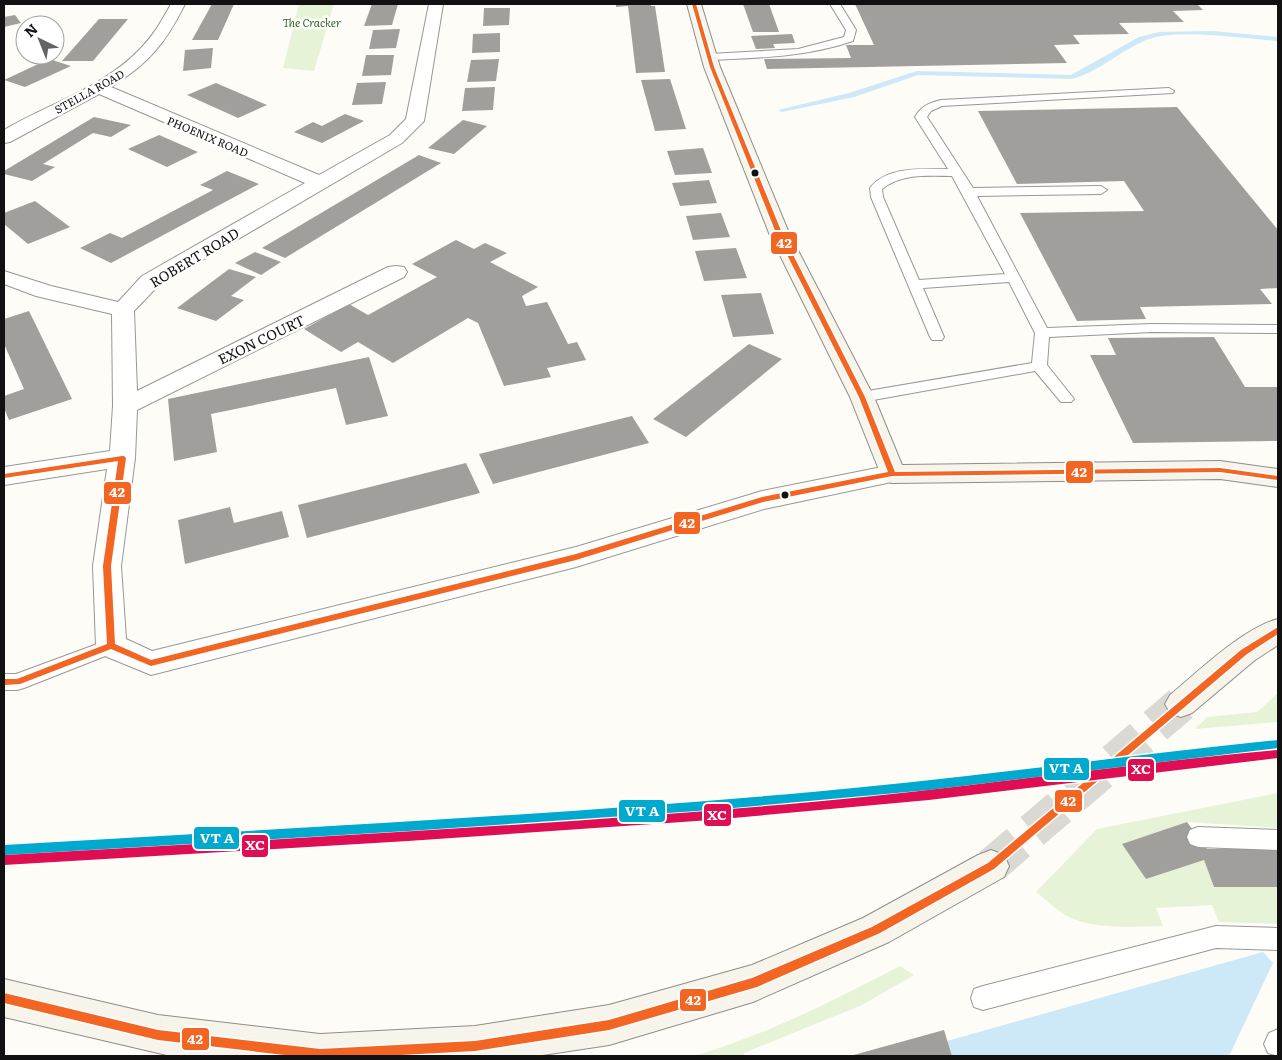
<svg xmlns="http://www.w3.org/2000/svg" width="1282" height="1060" font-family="Literata,serif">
	<rect width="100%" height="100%" fill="#fdfcf7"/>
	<!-- green -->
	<g fill="#e7f3d7">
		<polygon points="299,4 334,4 314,71 283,68"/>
		<polygon points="1278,693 1278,722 1195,729 1207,717 1257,712"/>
		<path d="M1278,793V828L1187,822L1123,844L1146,879L1204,860L1214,887H1278V924L1219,922L1212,905L1156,908L1163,926C1131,927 1095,930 1067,916C1056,910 1045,899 1036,892L1097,829Z"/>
		<path d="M900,966L914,975L862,1005L744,1053V1056H694C766,1035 833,1001 900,966Z"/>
	</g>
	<!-- water -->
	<polygon fill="#cde8f7" points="1263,952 1273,963 1229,1056 952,1056 947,1041"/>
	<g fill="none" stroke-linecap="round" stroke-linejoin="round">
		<!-- stream -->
		<path fill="#cde8f7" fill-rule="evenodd" d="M1213,31L1278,37V41C1244,39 1174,27 1144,41C1119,52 1098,72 1072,79L918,75L854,97L782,112L778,110L849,93L917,71L1071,75L1139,37L1159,32Z"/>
	</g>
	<!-- building -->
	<g fill="#a19f9c">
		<polygon points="212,4 234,4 218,40 192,40"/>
		<polygon points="372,4 398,4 392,25 364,26"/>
		<polygon points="616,4 651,4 651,6 655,6 665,72 636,73 628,6 616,7"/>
		<polygon points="743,4 769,4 779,32 753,32"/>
		<polygon points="855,4 1197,4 1203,10 1173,11 1184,22 1119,23 1129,34 1073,35 1080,44 1054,45 1067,63 767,69 764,59 851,58 846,45 874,45"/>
		<polygon points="484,8 510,8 509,25 483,26"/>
		<polygon points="15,15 21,23 4,27 4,17"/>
		<polygon points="99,19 128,19 93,61 62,61"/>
		<polygon points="400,29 396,48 369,49 373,30"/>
		<polygon points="500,33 500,52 472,53 473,34"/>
		<polygon points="792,34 795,43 773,44 775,48 756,49 751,36"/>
		<polygon points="213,48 211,68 183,71 185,50"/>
		<polygon points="366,55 394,55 391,75 362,76"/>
		<polygon points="49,59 71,66 25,87 4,80"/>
		<polygon points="499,59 496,81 467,82 471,60"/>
		<polygon points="670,79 686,129 655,131 641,80"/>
		<polygon points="386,82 382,104 352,105 357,83"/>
		<polygon points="216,83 267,105 238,118 187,95"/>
		<polygon points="495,87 493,110 462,111 465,88"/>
		<polygon points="1177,107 1278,230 1278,288 1260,289 1272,304 1140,307 1146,319 1077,321 1020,213 1144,211 1124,181 1017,184 978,111"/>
		<polygon points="345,114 364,121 322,143 294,132 313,122 322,126"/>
		<polygon points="94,117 131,125 111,137 93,133 43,164 55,167 32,181 4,174 4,171"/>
		<polygon points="463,120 487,126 454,154 428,148"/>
		<polygon points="159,135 198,152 167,167 128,149"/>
		<polygon points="703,148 712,173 675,175 667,151"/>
		<polygon points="419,155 441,163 285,258 262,248"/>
		<polygon points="227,171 259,184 111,263 80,248 110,233 122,238 213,190 200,185"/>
		<polygon points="709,180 717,203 680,206 672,183"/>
		<polygon points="35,201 70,227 28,244 4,224 4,213"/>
		<polygon points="721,213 730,237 693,240 686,216"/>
		<polygon points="456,240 474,249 485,243 507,253 490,262 538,287 522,296 526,306 547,302 568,344 577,342 586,360 547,368 551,377 504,386 478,323 468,318 393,363 358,342 341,352 304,329 349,304 368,315 437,277 412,264"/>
		<polygon points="736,248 747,278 704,281 695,251"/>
		<polygon points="255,252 281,262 261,275 235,263"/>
		<polygon points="229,269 256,277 231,296 244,300 216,321 177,308"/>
		<polygon points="761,293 774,334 733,337 721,295"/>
		<polygon points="29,311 72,399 9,420 4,408 4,396 24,389 4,344 4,319"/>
		<polygon points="1214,337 1245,387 1278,387 1278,441 1133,443 1090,355 1116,355 1108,338"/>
		<polygon points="749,344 782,359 686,437 653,419"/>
		<polygon points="369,357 388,416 346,425 336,388 211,414 217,452 174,461 168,399"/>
		<polygon points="632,416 649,443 493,484 479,454"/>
		<polygon points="466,463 480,493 307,538 298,505"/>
		<polygon points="230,507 234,523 282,511 289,537 185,564 178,520"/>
		<polygon points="1187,822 1207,849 1278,849 1278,887 1214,887 1204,860 1146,879 1122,844"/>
		<polygon points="944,1030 952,1056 850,1056"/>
	</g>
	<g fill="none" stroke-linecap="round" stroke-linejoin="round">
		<!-- secondary-tunnel -->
		<polyline stroke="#dad9d4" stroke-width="36" stroke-dasharray="36 18" stroke-linecap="butt" points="991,866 1181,704"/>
		<defs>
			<g id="lane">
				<path d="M830,4H840L856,30L853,41C806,57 758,58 709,60L704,57L709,54L798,49L844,37L846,30Z"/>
				<path d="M1169,88L1174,91L1173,93L942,106L931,111L927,117L973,188L1101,186L1107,190L1101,194L977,196L1047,328L1152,324L1278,325V333L1152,332L1049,337L1047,365L1074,399L1071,402H1061L1035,371L862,402L857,400L854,397L857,394L862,392L1032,363L1035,333L1009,282L923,288L944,337L942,340H932L930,337L871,197L870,188C887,166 923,169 948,169L915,117C921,106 929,103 941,100ZM952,176L1005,274L919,280L883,197L882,189C902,173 928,176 952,176Z"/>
				<polygon points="111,639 118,641 121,646 118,651 24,688 17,690 4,690 4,674 16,674"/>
				<polygon points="1198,827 1278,830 1278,850 1198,847 1190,844 1187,837 1190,830"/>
				<polygon points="1216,926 1278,928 1278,950 1216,948 983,1010 974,1007 971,998 974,989 983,986"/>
				<polygon points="1278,1029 1278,1056 1268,1053 1264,1044 1269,1033"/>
			</g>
			<path id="street" d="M171,4H185C165,44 149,63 111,87L319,175L390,135L406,119L429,4H443L424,121L402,143L158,286L134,311L137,391L388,267L396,266L404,267L407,272L404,277L137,410L135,458L121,566L126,639L152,651L576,547L762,491L892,465L901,468L905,474L901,480L764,509L576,567L151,675L100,654L96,646L93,566L107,469L4,485V467L110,451L113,406L112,314L36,296L4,284V271L51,286L118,302L142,276L305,183L99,94L10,142L4,143V130C48,104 105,87 141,48C154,35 162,20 171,4Z"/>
			<g id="secondary">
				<polygon points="687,4 701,4 720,67 789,233 874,397 902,465 1220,461 1278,469 1278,487 1220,479 892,483 883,480 850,397 769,233 704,67"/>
				<path d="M1278,619V645L1255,660L1192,713L1181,717L1170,713L1165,704L1170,695C1199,671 1243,628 1278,619Z"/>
				<polygon points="991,850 1004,855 1009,866 1004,877 889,942 753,1002 609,1045 536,1056 171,1056 4,1017 4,979 158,1015 320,1034 475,1026 609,1005 752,965 863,918 978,855"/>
			</g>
		</defs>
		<!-- lane casing -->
		<use href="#lane" stroke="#979795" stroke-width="2"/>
		<!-- street casing -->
		<use href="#street" stroke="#979795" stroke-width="2"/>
		<!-- secondary casing -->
		<use href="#secondary" stroke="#8e8d8b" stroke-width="2"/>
		<!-- lane -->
		<use href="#lane" fill="#fffffe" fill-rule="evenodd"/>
		<!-- street -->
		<use href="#street" fill="#fffffe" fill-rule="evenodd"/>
		<!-- secondary -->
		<use href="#secondary" fill="#f6f4eb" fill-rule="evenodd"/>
		<defs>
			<g id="bus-1">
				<polygon points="692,4 696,4 714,67 782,233 865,397 895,472 1220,468 1278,476 1278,480 1220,472 892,476 763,502 576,560 151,666 111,649 20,684 4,685 4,679 17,679 107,644 103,566 118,461 4,478 4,474 122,456 124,456 126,458 111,566 115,644 151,660 576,554 762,497 888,472 859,397 776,233 710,67"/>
				<polygon points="1278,627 1278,634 1247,654 994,869 880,933 757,987 609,1030 475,1051 382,1056 293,1056 158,1040 4,1003 4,993 158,1030 320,1049 475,1041 609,1020 752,978 872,927 988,863 1241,650"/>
			</g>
		</defs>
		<!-- bus-1 casing -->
		<use href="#bus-1" stroke="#fff" stroke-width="3"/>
		<!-- bus-1 -->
		<use href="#bus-1" fill="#f26522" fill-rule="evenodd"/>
		<defs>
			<path id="rail-1" d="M1278,740V748L929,790L711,810L408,831L4,855V845C273,829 543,816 812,792C968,778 1123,756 1278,740Z"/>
			<path id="rail-2" d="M1278,750V758L929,800L711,820L408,841L4,865V855H5C274,839 544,826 812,802C968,788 1123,764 1278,750Z"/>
		</defs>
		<!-- rail-1 casing -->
		<use href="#rail-1" stroke="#fff" stroke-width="3"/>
		<!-- rail-2 casing -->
		<use href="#rail-2" stroke="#fff" stroke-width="3"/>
		<!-- rail-1 -->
		<use href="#rail-1" fill="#00a9ce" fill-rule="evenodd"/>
		<!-- rail-2 -->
		<use href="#rail-2" fill="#df0d52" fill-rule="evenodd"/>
	</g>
	<!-- markers -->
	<g fill="#111" stroke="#fff" stroke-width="2">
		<circle cx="755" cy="173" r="4.5"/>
		<circle cx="785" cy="495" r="4.5"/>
	</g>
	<g text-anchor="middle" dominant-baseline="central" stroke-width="5" stroke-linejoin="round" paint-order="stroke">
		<!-- far-park labels -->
		<g font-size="11" font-style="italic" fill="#2f6b1f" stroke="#fff">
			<text x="312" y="22">The Cracker</text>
		</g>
		<!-- far-street labels -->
		<g font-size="11" fill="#111" stroke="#fff">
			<text transform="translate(89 91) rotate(-29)">STELLA ROAD</text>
			<text transform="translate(208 136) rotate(23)">PHOENIX ROAD</text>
		</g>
		<!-- street labels -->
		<g font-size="14" fill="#111" stroke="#fff">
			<text transform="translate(194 257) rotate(-31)">ROBERT ROAD</text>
			<text transform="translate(261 339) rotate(-26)">EXON COURT</text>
		</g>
	</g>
	<g stroke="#fff" stroke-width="2">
		<rect x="770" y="231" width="28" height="24" rx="5" fill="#f26522"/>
		<rect x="1065" y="460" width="29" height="24" rx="5" fill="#f26522"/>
		<rect x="103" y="481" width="29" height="24" rx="5" fill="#f26522"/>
		<rect x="673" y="511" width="28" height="24" rx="5" fill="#f26522"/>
		<rect x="1043" y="757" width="47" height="24" rx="5" fill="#00a9ce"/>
		<rect x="1127" y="758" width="28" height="24" rx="5" fill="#df0d52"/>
		<rect x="1054" y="789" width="29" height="24" rx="5" fill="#f26522"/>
		<rect x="618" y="799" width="48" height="24" rx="5" fill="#00a9ce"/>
		<rect x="703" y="803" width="29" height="24" rx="5" fill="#df0d52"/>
		<rect x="193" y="826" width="47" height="24" rx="5" fill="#00a9ce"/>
		<rect x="241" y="834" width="28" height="24" rx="5" fill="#df0d52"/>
		<rect x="679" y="988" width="28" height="24" rx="5" fill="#f26522"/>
		<rect x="181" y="1027" width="29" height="24" rx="5" fill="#f26522"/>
	</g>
	<g font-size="14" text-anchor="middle" font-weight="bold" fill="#fff">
		<text x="784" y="248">42</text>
		<text x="1079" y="477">42</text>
		<text x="117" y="497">42</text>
		<text x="687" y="528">42</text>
		<text x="1066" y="773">VT A</text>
		<text x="1141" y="774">XC</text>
		<text x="1068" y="806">42</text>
		<text x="642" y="816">VT A</text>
		<text x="717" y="820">XC</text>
		<text x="217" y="843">VT A</text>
		<text x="255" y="850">XC</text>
		<text x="693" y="1005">42</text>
		<text x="195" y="1044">42</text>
	</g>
	<!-- border -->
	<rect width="1282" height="1060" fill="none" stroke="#111111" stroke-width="10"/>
	<!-- north arrow -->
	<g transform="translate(40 40) rotate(317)"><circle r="24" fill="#ffffff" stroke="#a0a0a0"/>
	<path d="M0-4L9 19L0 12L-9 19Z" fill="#646362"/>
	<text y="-8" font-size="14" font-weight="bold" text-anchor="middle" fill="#111111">N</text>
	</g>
</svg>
